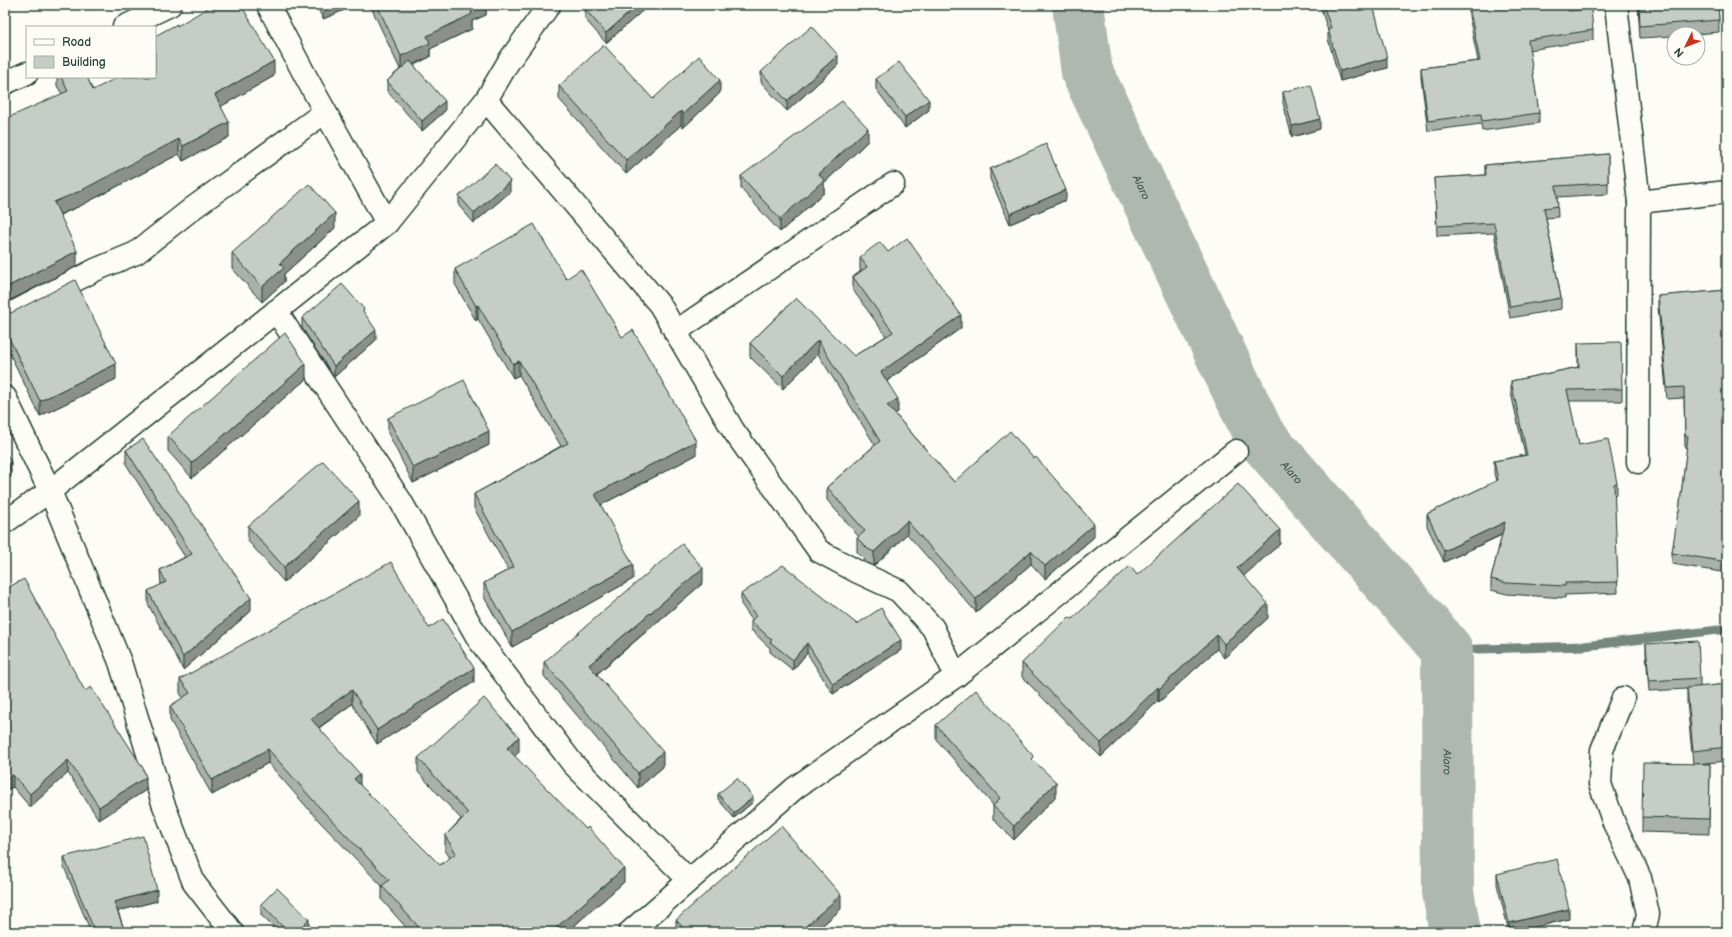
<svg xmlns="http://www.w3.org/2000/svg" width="1732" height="937" font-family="'Balsamiq Sans',sans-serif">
	<rect width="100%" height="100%" fill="#fdfcf7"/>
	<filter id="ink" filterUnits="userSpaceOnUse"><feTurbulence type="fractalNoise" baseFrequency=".025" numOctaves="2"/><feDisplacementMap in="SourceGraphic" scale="8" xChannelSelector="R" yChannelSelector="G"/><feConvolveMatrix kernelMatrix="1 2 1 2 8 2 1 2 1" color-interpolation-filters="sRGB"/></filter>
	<g filter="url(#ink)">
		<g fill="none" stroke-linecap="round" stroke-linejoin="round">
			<!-- stream -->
			<polyline stroke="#75877f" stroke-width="9" points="1447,650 1584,646 1727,629"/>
			<!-- river -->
			<path stroke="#aeb8b1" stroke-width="52" id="s1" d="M1078,5L1087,72L1259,435L1447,650L1448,892L1455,932"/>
			<defs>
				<g id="minor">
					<polyline points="268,5 307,79 387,223"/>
					<polyline points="1616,5 1639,202 1727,192"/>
					<polyline points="124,27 170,5"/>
					<polyline points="5,83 27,73"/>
					<polyline points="486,100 660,305 733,430 819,551 858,572 899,591 933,628 956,676"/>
					<polyline points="276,311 400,500 479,640 573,764 689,880"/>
					<polyline points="5,317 95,270 136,253 193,208 325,112"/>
					<polyline points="675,332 893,184"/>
					<polyline points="5,397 50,491 120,662 163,803 194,883 232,932"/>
					<polyline points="1638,462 1639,202"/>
					<polyline points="5,522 50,491 387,223 486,100 509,61 549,5"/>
					<polyline points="1623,698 1602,750 1600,784 1614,823 1640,878 1648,914 1644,932"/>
					<polyline points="630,932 795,788 956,676 1236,451"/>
				</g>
			</defs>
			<!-- minor casing -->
			<use href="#minor" stroke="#1f3d34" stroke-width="25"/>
			<!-- minor -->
			<use href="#minor" stroke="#fdfcf7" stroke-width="22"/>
		</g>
		<!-- wall -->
		<g fill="#aab0ab" stroke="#1f3d34">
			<polygon points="316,5 356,5 323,19"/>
			<polygon points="370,5 486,5 486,15 472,21 472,29 430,49 430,57 414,65 445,111 422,131 387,91 387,81 400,69"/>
			<polygon points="589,5 649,5 606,43 585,19 585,9"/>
			<polygon points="1320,5 1373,5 1387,68 1340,81 1328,39 1328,31"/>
			<polygon points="1638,5 1718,5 1719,20 1719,32 1697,34 1674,34 1674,36 1640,38"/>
			<polygon points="1469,6 1568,11 1593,30 1593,40 1529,50 1539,113 1539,123 1482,131 1481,124 1428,131 1421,78 1421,68 1478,61 1469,16"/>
			<polygon points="177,26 274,76 221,106 229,137 183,161 179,154 80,206 60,215 77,266 5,303 62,94 57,86 57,77 87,77 93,90 155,77"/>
			<polygon points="1724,33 1727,33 1727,71 1726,71"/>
			<polygon points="838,65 787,111 761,82 761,72"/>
			<polygon points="876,79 929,110 905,128 876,89"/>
			<polygon points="559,86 653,99 720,93 683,128 681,125 626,174 559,99"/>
			<polygon points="1283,92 1320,129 1292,137 1283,103"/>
			<polygon points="868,141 824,183 824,193 780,232 741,189 741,176"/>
			<polygon points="1608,154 1608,194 1557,197 1558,217 1546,218 1561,298 1561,309 1510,318 1494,233 1437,236 1434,178 1485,175 1485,165"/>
			<polygon points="990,169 1066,200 1010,224 990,179"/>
			<polygon points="510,192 474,223 459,206 459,196"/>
			<polygon points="335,228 284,274 284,282 262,302 232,268 232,253"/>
			<polygon points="888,252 961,328 887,381 898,412 895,414 954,482 1094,537 1045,579 1031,564 976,612 907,534 874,566 868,563 857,552 857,538 859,537 827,500 827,487 875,445 818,354 783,389 750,357 750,343 796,298 854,356 886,336 853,290 853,277 861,271 860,270 860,257"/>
			<polygon points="455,269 566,279 622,337 696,455 601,505 633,579 512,647 484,597 484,583 508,570 474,508 474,494 561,446 519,375 513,378 478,319 476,321 455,284"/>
			<polygon points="1727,290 1727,573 1672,564 1672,553 1679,512 1687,447 1685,447 1684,398 1667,399 1658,307 1658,296"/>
			<polygon points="11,313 116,379 40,416 5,344 5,314"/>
			<polygon points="364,314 376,340 334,377 302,328 302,318"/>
			<polygon points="1578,343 1622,389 1622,401 1569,401 1579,445 1617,483 1617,494 1614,495 1618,593 1565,595 1565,598 1507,594 1491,590 1491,579 1502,535 1444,562 1427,526 1427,514 1496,481 1494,473 1494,461 1525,455 1511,393 1511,381 1578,367"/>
			<polygon points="306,379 192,478 168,451 168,436"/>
			<polygon points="388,418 489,445 413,483 388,433"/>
			<polygon points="126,450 251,611 183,670 148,604 148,591 161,585 160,570 185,557 126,464"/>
			<polygon points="359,516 284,582 248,541 248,526"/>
			<polygon points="1280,544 1243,576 1268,618 1224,658 1217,649 1159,702 1158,701 1101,757 1022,677 1022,663 1072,619 1137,575"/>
			<polygon points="703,583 597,674 663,767 638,788 544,676 544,662"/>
			<polygon points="5,589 85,691 146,790 99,820 68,773 30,807 13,787 5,791"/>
			<polygon points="741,594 857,624 901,650 833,694 807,653 793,670 770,652 770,648 751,630 751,621 752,620 741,604"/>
			<polygon points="429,628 474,682 377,744 352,704 319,728 360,785 440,865 450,858 445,850 445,836 461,819 418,772 418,758 519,752 514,756 624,882 567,932 410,932 382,900 382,886 320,822 268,763 212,795 170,720 170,706 183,698 180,693 180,679"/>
			<polygon points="1646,644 1700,678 1700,687 1727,684 1727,761 1697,764 1710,764 1709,834 1642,832 1642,817 1693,764 1687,702 1687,689 1649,691 1646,654"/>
			<polygon points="936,725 1034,762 1056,796 1014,840 993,819 993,805 936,739"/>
			<polygon points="718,794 753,802 734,818 718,799"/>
			<polygon points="64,857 157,901 118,911 125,932 91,932 64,867"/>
			<polygon points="1497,874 1569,919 1514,932 1509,932 1497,884"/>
			<polygon points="261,904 309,929 306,932 278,932 261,915"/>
			<polygon points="841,909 815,932 676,932 676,920"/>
		</g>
		<!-- shaded-wall -->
		<g fill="#8b908b" stroke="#1f3d34">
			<polygon points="323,5 356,5 323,19"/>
			<polygon points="476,5 486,5 486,15 472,21 472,29 430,49 430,57 401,70 401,56 427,36 470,8"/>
			<polygon points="638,5 649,5 606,43 606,33"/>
			<polygon points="838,55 838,65 787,111 787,101"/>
			<polygon points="1387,58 1387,68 1340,81 1340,71"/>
			<polygon points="274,61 274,76 215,110 215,95"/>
			<polygon points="720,80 720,93 683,128 683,114"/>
			<polygon points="929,100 929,110 905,128 905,117"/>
			<polygon points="445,101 445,111 422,131 422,121"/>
			<polygon points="681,111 681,125 626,174 626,160"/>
			<polygon points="1320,119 1320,129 1292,137 1292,126"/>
			<polygon points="229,122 229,137 183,161 183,146"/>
			<polygon points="868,128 868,141 824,183 824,193 780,232 780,219 819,174"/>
			<polygon points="179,139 179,154 80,206 54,217 54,202"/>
			<polygon points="510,181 510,192 474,223 474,213"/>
			<polygon points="1066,190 1066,200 1010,224 1010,214"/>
			<polygon points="335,213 335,228 284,274 284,282 262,302 262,287 280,263"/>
			<polygon points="77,251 77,266 5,303 5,288"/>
			<polygon points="478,305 478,319 476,321 476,306"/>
			<polygon points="961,315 961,328 881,385 881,372"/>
			<polygon points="376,330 376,340 334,377 334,366"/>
			<polygon points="818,340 818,354 783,389 783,376"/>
			<polygon points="519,361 519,375 513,378 513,364"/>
			<polygon points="116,364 116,379 40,416 40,401"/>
			<polygon points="306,364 306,379 192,478 192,463"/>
			<polygon points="898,399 898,412 887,418 887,405"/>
			<polygon points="489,431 489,445 413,483 413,468"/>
			<polygon points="696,441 696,455 595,508 595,494"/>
			<polygon points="11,462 11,477 5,480 5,466"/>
			<polygon points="359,501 359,516 284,582 284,567"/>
			<polygon points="907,521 907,534 874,566 874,552"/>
			<polygon points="1505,522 1505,533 1444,562 1444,551"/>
			<polygon points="1094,524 1094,537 1045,579 1045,566"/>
			<polygon points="1280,530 1280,544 1237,582 1237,568"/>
			<polygon points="1031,551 1031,564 976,612 976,599"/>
			<polygon points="633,565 633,579 512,647 512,632"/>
			<polygon points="703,568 703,583 589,680 589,665"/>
			<polygon points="251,598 251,611 183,670 183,657"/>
			<polygon points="1268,604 1268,618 1224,658 1224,644"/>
			<polygon points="1217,635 1217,649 1159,702 1159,689"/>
			<polygon points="901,640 901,650 833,694 833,684"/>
			<polygon points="807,643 807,653 793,670 793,660"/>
			<polygon points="474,668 474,682 377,744 377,730"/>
			<polygon points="1158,687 1158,701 1101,757 1101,743"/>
			<polygon points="352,690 352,704 311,733 311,719"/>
			<polygon points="519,737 519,752 507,763 507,748"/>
			<polygon points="268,749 268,763 212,795 212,780"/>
			<polygon points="663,752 663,767 638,788 638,773"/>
			<polygon points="68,760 68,773 30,807 30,794"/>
			<polygon points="360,774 360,788 354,779"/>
			<polygon points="13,775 13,787 5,791 5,778"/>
			<polygon points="146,777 146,790 99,820 99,807"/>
			<polygon points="1056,782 1056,796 1014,840 1014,826"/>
			<polygon points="753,797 753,802 734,818 734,813"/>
			<polygon points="624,868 624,882 567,932 551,932"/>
			<polygon points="157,890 157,901 114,912 114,902"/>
			<polygon points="841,895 841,909 815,932 799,932"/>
			<polygon points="1569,909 1569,919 1514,932 1509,932 1509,923"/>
			<polygon points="309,919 309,929 306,932 296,932"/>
		</g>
		<!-- building -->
		<g fill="#c6cdc7" stroke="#1f3d34">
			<polygon points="213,5 241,5 274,61 215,95 229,122 183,146 179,139 80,191 54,202 77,251 5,288 5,119 68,91 61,77 87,77 93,90 118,77 155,77 155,36 177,24 177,26"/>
			<polygon points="377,5 476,5 470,8 472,14 427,36 430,43 401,56"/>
			<polygon points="589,5 638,5 606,33 585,9"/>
			<polygon points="1323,5 1373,5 1387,58 1340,71 1328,29 1331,28"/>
			<polygon points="1481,5 1567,5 1568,11 1591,9 1593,30 1528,40 1539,113 1482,121 1481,114 1428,121 1421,68 1480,61 1469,6"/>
			<polygon points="1639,5 1718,5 1719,20 1640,26"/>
			<polygon points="812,26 838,55 787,101 761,72"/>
			<polygon points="1724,33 1727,33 1727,57 1726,57"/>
			<polygon points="604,45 653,99 699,56 720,80 683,114 681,111 626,160 559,86"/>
			<polygon points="410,61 445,101 422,121 387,81"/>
			<polygon points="899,62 929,100 905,117 876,79"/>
			<polygon points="1311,85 1320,119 1292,126 1283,92"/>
			<polygon points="842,101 868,128 819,174 824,180 780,219 741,176"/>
			<polygon points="1046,144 1066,190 1010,214 990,169"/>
			<polygon points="1608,154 1608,183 1556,186 1558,206 1544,208 1561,298 1510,307 1494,223 1437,226 1434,178 1486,175 1485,165"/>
			<polygon points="495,164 510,181 474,213 459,196"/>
			<polygon points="309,184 335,213 280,263 284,268 262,287 232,253"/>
			<polygon points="534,224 566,279 581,269 622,337 633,330 696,441 595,494 633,565 512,632 484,583 514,567 474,494 568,443 519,361 513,364 478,305 476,306 455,269"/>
			<polygon points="907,238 961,315 881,372 898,399 887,405 954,482 1010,431 1034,459 1036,457 1094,524 1045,566 1031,551 976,599 907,521 874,552 868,549 857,538 865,531 827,487 880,441 818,340 783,376 750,343 796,298 854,356 893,332 853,277 867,267 860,257 880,242 888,252"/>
			<polygon points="75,280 116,364 40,401 5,330 5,314 11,313"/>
			<polygon points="342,284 364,309 363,311 376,330 334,366 302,318"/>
			<polygon points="1727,290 1727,562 1672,553 1678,512 1679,512 1688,436 1685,436 1684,387 1667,388 1658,296"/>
			<polygon points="285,333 306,364 192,463 168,436"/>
			<polygon points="1621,342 1622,389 1567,390 1579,445 1608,439 1617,483 1614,484 1618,582 1565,583 1565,586 1507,583 1491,579 1505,522 1444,551 1427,514 1498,480 1494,461 1527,455 1511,381 1579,367 1578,343"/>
			<polygon points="464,380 489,431 413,468 388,418"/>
			<polygon points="143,439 251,598 183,657 148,591 166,582 160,570 192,554 126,450"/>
			<polygon points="5,451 11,462 5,466"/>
			<polygon points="323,461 359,501 284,567 248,526"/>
			<polygon points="1238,484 1280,530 1237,568 1268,604 1224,644 1217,635 1159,689 1158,687 1101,743 1022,663 1069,617 1072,619 1130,566 1137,575"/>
			<polygon points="682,544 703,568 589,665 663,752 638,773 544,662"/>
			<polygon points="391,562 429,628 443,619 474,668 377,730 352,690 311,719 360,774 354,779 440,865 456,853 445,836 468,813 418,758 484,698 519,737 507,748 586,829 588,827 624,868 551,932 423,932 382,886 389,880 320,808 268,749 212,780 170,706 190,693 180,679"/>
			<polygon points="783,565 857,624 881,608 901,640 833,684 807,643 793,660 770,642 772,640 751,621 756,616 741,594"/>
			<polygon points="24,579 85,691 91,687 143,768 146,777 99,807 68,760 30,794 13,775 5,778 5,589"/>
			<polygon points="1698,641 1700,678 1649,681 1646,644"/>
			<polygon points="1727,684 1727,747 1693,751 1687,688"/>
			<polygon points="976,690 1034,757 1032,759 1056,782 1014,826 993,806 1000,798 936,725"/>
			<polygon points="1643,763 1710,764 1709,819 1642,817"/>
			<polygon points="737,778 753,797 734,813 718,794"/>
			<polygon points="781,826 841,895 799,932 687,932 676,920"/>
			<polygon points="143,836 157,890 114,902 125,932 95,932 64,857"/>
			<polygon points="1557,859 1569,909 1509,923 1497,874"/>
			<polygon points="277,888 309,919 296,932 288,932 261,904"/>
			<polygon points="62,930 62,932 55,932"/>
		</g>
	</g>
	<g text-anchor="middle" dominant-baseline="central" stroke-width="4" stroke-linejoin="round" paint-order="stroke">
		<!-- water labels -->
		<g font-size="11" font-style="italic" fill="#435c53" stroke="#fdfcf7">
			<text stroke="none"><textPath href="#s1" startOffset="195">Alaro</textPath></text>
			<text stroke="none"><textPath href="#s1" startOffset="519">Alaro</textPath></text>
			<text stroke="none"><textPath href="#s1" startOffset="867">Alaro</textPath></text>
		</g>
	</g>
	<!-- margin -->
	<rect width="1732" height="937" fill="none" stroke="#fdfcf7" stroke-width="20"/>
	<rect x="10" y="10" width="1712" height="917" fill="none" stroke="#1f3d34" stroke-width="1.5" filter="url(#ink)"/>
	<!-- legend -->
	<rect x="26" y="26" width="130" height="52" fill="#fdfcf7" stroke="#a4b0a9"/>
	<rect x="34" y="39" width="20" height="6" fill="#fdfcf7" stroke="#a4b0a9"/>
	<text x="62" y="46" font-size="12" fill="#1f3d34">Road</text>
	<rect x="34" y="56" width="20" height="12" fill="#c6cdc7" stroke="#a4b0a9"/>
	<text x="62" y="66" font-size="12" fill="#1f3d34">Building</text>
	<!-- north arrow -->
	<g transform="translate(1686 46) rotate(227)"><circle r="19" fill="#fdfcf7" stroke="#a4b0a9"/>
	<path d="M0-3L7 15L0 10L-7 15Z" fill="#c8321e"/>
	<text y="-6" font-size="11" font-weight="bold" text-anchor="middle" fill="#1f3d34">N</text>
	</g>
</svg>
